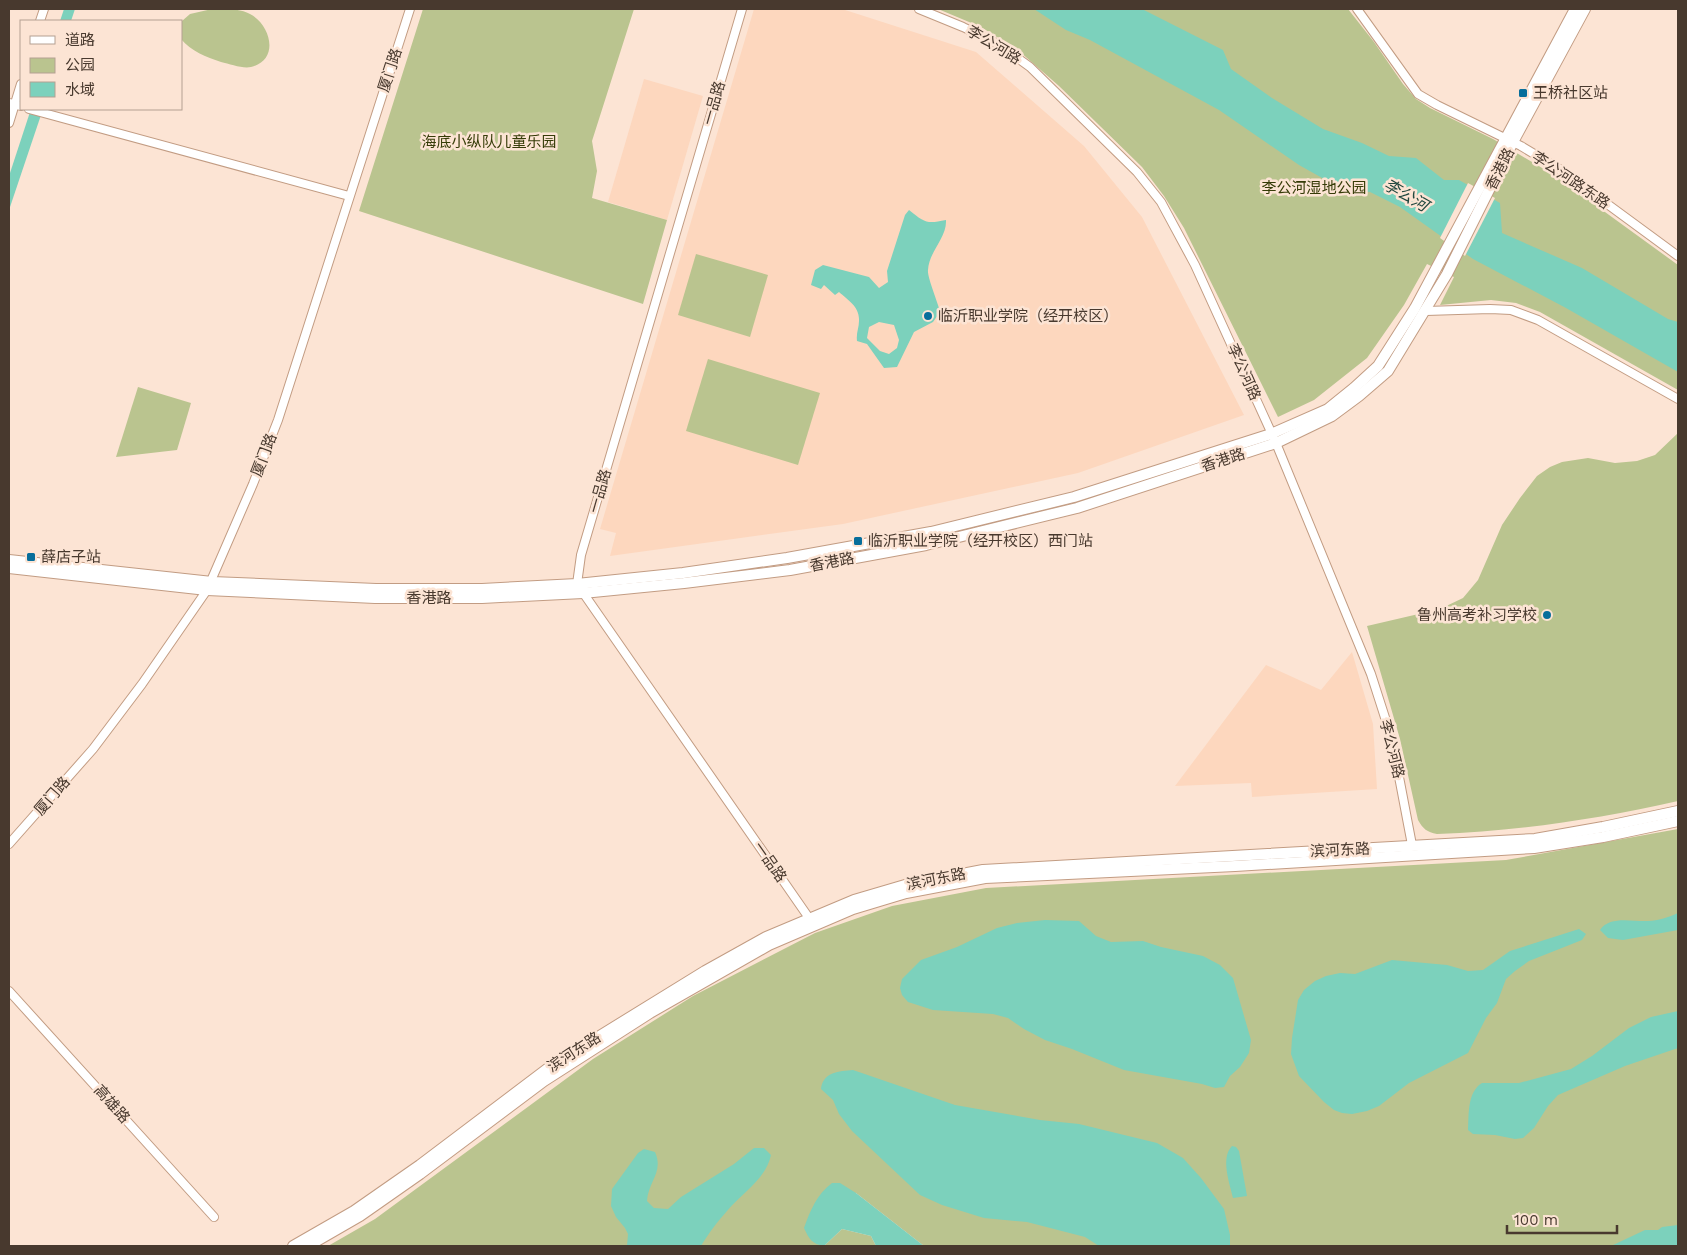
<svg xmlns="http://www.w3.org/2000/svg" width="1687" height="1255" font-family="'Work Sans','Noto Sans SC',sans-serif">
	<rect width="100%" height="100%" fill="#fce4d4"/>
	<!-- built -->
	<g fill="#fdd7be">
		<polygon points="754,9 842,9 976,52 1084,146 1142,217 1244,415 1078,473 843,524 610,556 616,533 600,529"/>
		<polygon points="644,79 703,96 667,220 608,202"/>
		<polygon points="1352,652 1373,724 1377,789 1252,797 1251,783 1175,786 1266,665 1321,690"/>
	</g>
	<!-- green -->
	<g fill="#bac48f">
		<path d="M212,9C224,9 239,8 250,14C271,25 280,60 251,67C243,69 230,64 221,62C206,57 191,51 181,39L182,21L190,14Z"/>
		<polygon points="423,9 634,9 592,141 597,171 592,198 667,220 643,304 359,211"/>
		<polygon points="938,9 1348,9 1374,42 1403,84 1416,99 1430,108 1493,139 1554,175 1678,265 1678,390 1540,312 1516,303 1491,300 1440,305 1454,277 1427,264 1404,305 1367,358 1314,400 1278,417 1184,228 1164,196 1142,167 1059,86 1019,51 981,27"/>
		<polygon points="696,254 768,275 750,337 678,315"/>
		<polygon points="708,359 820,393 798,465 686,431"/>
		<polygon points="138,387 191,403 177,450 116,457"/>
		<path d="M1678,433V801C1598,819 1519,831 1437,834C1427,832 1423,829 1418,820L1400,739L1367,626L1440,609L1463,598L1478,580L1502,525L1520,498L1537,476L1550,467L1562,462L1588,458L1615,463L1637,461L1655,455Z"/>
		<polygon points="1678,829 1678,1246 924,1246 856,1193 824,1246 842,1229 871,1236 876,1246 328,1246 375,1219 593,1059 693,996 815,933 892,906 986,888 1506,860"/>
	</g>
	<!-- water -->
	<g fill="#7cd1bc" fill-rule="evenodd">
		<polygon points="64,9 75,9 71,21 60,21"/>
		<polygon points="1034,9 1142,9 1223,50 1231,69 1272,98 1323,129 1362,143 1389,156 1416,158 1444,180 1459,180 1500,203 1502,233 1582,268 1668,319 1678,322 1678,372 1566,308 1473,259 1400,207 1370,192 1351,190 1324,179 1299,165 1219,110 1090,40 1066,30"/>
		<polygon points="31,109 43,109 9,210 9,176"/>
		<path d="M909,210C925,223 927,224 946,220C947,238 929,251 928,270C927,277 938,302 940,312L933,322L914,332L897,367L884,368L867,344L857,341C856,333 859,328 859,321C860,307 848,300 839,292L835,295L824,285L821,289L811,285L815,270L823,265L869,277L879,288L888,282L887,271L905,215ZM879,322L894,325L899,340L897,348L889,354L880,351L867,338L869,327Z"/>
		<path d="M1678,913V930L1623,940L1608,938L1600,930C1610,915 1633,922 1648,921C1658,921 1669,917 1678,913Z"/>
		<polygon points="1045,920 1079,921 1096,936 1111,942 1143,941 1161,947 1203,956 1220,965 1233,978 1251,1040 1249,1053 1240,1067 1230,1076 1224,1087 1215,1088 1202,1084 1124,1070 1072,1049 1045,1040 1024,1029 1008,1018 993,1014 933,1010 908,1002 902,995 900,988 902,979 921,960 957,947 997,928 1017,923"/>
		<polygon points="1579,929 1586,934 1582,940 1529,961 1515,971 1506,979 1497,1003 1486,1018 1468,1053 1409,1083 1379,1106 1367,1111 1352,1114 1342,1113 1334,1110 1324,1102 1299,1076 1291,1054 1292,1038 1298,1000 1304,990 1315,981 1326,976 1340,973 1355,974 1392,960 1447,965 1468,971 1483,970 1510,951"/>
		<path d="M1678,1011V1048L1625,1066L1558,1095L1548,1106L1534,1128L1523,1138L1515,1139L1495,1135L1473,1134L1468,1130C1469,1115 1467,1092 1482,1083H1519L1571,1069L1592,1056L1629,1028L1651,1017Z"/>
		<path d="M853,1070L955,1105L1040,1120L1079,1124L1157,1143L1183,1158L1201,1178L1224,1209L1230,1235V1246H1099L1085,1237L1027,1222L984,1218L942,1205L920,1195L852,1131L839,1114L833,1100L821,1089C823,1072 839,1071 853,1070Z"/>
		<path d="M1232,1146L1236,1147L1239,1151L1247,1196L1233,1198C1230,1184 1220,1158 1232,1146Z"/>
		<path d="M754,1148H764L771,1155C766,1179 742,1193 727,1211C718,1221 708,1234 701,1246H627L628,1234L625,1228L616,1217L611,1206L612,1189L638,1153L644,1149L655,1152C664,1172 648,1182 647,1201L654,1208L668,1209L681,1197L734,1164Z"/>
		<path d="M832,1183H840L856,1193L924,1246H876L871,1236L842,1229L824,1246C812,1244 809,1239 804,1228C810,1211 817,1194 832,1183Z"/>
		<polygon points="1678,1225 1678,1246 1611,1246 1645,1230 1658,1230 1662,1227"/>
	</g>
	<!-- pier -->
	<polygon fill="#fce4d4" points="1468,183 1495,198 1465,256 1440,238"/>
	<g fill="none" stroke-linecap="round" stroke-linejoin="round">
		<defs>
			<g id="minor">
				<polyline points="742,9 581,555 577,584 809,918"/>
				<polyline points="919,9 963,27 998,44 1030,67 1137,172 1161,202 1195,265 1276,443 1371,674 1389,730 1400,782 1412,845"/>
				<polyline points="1357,9 1418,94 1437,105 1521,146 1561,170 1678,256"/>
				<polyline points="40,21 44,9"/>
				<polyline points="9,103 21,106"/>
				<polyline points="29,109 349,196"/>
				<polyline points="9,123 21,84"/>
				<polyline points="1426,311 1490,309 1511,310 1538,320 1678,399"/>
				<polyline points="9,844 93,749 142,684 207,590 253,484 278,420 410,9"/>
				<polyline points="9,991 214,1217"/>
			</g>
			<g id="major">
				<polyline points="9,560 212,582 376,589 482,589 577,584 683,573 787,558 931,532 1074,497 1271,434 1328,409 1354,388 1378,366 1415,308 1575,9"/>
				<polyline points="9,568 207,590 375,598 482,598 583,593 684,583 790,570 926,545 1077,508 1276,443 1332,416 1359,396 1388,371 1447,274 1513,142 1585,9"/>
				<polyline points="293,1246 354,1211 420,1165 551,1066 705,971 766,937 854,900 905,885 983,870 1535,839 1603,827 1678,811"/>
				<polyline points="308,1246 360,1216 420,1174 544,1081 650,1013 769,945 853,909 906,893 985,878 1235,866 1534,848 1603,837 1678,821"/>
			</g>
		</defs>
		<!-- minor casing -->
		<use href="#minor" stroke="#c29c83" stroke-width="10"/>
		<!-- major casing -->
		<use href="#major" stroke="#c29c83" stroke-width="12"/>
		<!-- minor -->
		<use href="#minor" stroke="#fff" stroke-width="8"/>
		<!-- major -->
		<use href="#major" stroke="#fff" stroke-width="10"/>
	</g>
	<!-- markers -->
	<g fill="#076e9b" stroke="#fce4d4" stroke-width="2">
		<rect x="1518" y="88" width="10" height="10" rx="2.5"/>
		<circle cx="928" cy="316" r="5"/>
		<rect x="853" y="536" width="10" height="10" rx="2.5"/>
		<rect x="26" y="552" width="10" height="10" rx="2.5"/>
		<circle cx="1547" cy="615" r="5"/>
	</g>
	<g text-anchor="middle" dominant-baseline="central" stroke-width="5" stroke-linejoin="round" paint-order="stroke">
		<!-- street labels -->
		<g font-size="15" fill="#48392e" stroke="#fce4d4">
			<text transform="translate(994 45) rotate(31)">李公河路</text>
			<text transform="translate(390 70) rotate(-72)">厦门路</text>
			<text transform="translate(714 103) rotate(-74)">一品路</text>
			<text transform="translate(1500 169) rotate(-63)">香港路</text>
			<text transform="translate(1571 180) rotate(34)">李公河路东路</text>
			<text transform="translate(1244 372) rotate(66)">李公河路</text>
			<text transform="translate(264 455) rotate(-69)">厦门路</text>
			<text transform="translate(1223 460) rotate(-18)">香港路</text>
			<text transform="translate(600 491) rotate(-74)">一品路</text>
			<text transform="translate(832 562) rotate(-11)">香港路</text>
			<text x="429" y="598">香港路</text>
			<text transform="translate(1392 749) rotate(76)">李公河路</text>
			<text transform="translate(52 796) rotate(-49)">厦门路</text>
			<text transform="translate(1340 850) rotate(-3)">滨河东路</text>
			<text transform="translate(770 862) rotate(55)">一品路</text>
			<text transform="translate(936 879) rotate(-11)">滨河东路</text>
			<text transform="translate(574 1052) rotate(-33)">滨河东路</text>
			<text transform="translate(112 1104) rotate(48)">高雄路</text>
		</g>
		<!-- poi labels -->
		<g font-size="15" fill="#48392e" stroke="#fce4d4" text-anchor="start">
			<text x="1533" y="93">王桥社区站</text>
			<text x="938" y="316">临沂职业学院（经开校区）</text>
			<text x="868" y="541">临沂职业学院（经开校区）西门站</text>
			<text x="41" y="557">薛店子站</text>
			<text x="1537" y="615" text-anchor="end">鲁州高考补习学校</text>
		</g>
		<!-- park labels -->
		<g font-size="15" fill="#363c08" stroke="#fce4d4">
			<text x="489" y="142">海底小纵队儿童乐园</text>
			<text x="1314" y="188">李公河湿地公园</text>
		</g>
		<!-- water labels -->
		<g font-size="16" font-style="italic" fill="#21483f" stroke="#fce4d4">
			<text transform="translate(1406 195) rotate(30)">李公河</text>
		</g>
	</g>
	<!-- border -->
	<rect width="1687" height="1255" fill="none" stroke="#48392e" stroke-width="20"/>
	<!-- legend -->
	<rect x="20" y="20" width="162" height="90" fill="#fce4d4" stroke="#b4a092"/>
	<rect x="30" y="36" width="25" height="8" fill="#ffffff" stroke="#b4a092"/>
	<text x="65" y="45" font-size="15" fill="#48392e">道路</text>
	<rect x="30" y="58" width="25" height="15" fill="#bac48f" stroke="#b4a092"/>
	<text x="65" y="70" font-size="15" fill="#48392e">公园</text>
	<rect x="30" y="82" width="25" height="15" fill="#7cd1bc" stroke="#b4a092"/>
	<text x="65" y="95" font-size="15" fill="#48392e">水域</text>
	<!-- scale -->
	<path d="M1507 1225v8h110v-8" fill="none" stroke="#48392e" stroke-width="2.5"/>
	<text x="1514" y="1225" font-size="15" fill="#48392e" stroke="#fce4d4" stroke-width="4" paint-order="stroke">100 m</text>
</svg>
